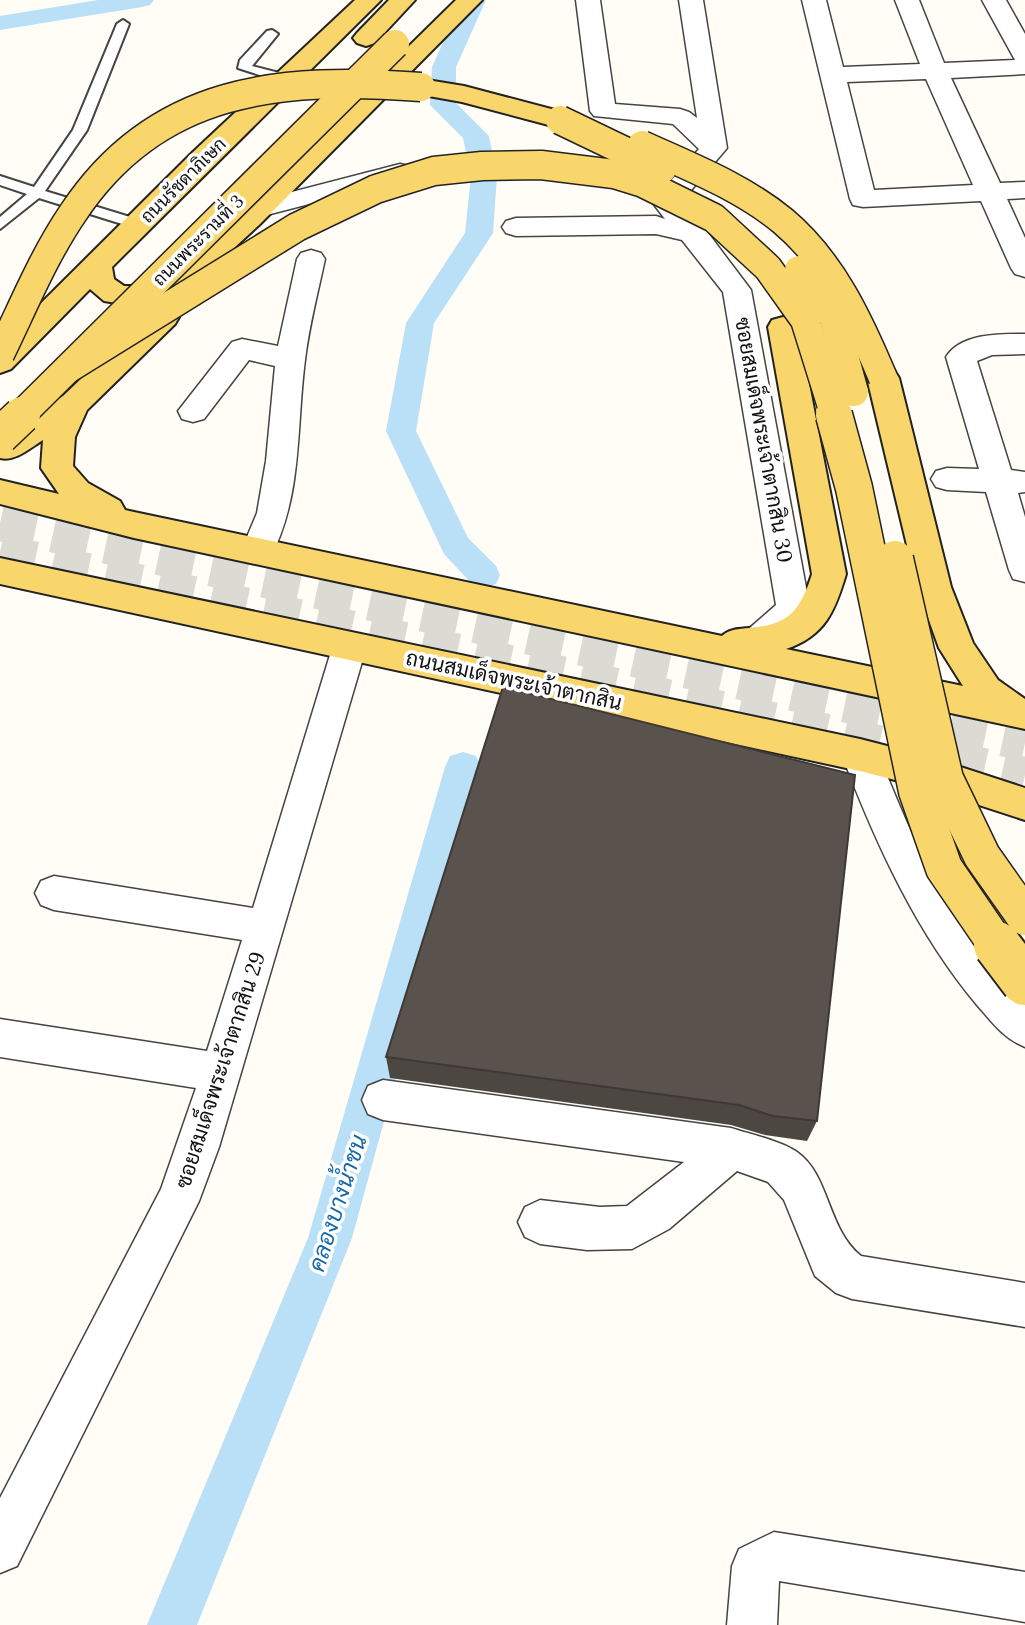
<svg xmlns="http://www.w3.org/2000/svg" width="1025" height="1625" font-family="Lora,Sarabun,serif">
  <rect width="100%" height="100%" fill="#fffdf5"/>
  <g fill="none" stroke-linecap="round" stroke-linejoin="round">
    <!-- canal -->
    <g fill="#b9e0f7" fill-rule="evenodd">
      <path d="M98 0H154L150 5 142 7 0 30V16Z"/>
      <path d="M462 0H486L456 67V103L489 136 497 176 493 233 434 323 416 431 468 538 496 566 500 575 496 584 484 588 472 584 444 554 386 431 406 323 465 233 471 176 463 138 430 105 432 67Z"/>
      <path d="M463 752 476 756 481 767 352 1238 197 1625H147L308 1238 445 767 450 756Z"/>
    </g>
    <!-- primary-tunnel -->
    <g stroke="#dbdad3" stroke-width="36" stroke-dasharray="36 18" stroke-linecap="butt">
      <path d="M0 523 1025 743"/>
      <path d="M0 552 1025 775"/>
    </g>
    <defs>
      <g id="lane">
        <path d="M123 20 129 24 87 130 45 191 143 221 145 224 138 229 39 198 0 229V217L27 194 0 185V176L34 187 73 130 117 24Z"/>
        <path d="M272 30 278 34 252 66 291 76V82H281L238 68 240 60 267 31Z"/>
      </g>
      <g id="street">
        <path d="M576 0H600L615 104 680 109 689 112 697 118 679 0H703L727 148 681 202 705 229 751 290 810 609C803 622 770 656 755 655 751 655 748 653 744 651L739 642 744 633 776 605 723 292 682 240 656 234 516 236 506 233 502 227 506 221 516 218 656 216 665 219 652 202 699 149 673 124 594 116 590 111Z"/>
        <path d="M802 0H826L843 67 920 64 895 0H919L944 63 1015 60 982 0H1006L1025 34V74L951 78 1000 183 1025 182V198L1007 199 1025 238V277L1015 274 1011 268 981 201 863 207 853 205 850 199ZM926 79 973 185 874 190 847 82Z"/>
        <path d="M400 164 409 166 413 172 409 178 259 217 249 215 245 209 249 203Z"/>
        <path d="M311 250 321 253 325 259C318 292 309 326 305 360 296 428 303 497 269 560L257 563 245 560 241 551 257 513 266 461 275 366 249 360 204 419 193 422 182 419 178 411 232 342 242 339 278 346 297 259 301 253Z"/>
        <path d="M1025 334V354L992 355 977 361 1011 470 1025 472V492L1018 493 1025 517V582L1013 579 1009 570 986 492 947 490 936 487 931 479 936 471 947 468 979 469 946 357C961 333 1000 334 1025 334Z"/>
        <path d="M350 632 362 636 367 645 219 1147 199 1201 17 1566 0 1573V1498L161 1189 196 1088 0 1057V1019L207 1051 242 940 54 910 41 905 35 893 41 881 54 876 253 908 333 645 338 636Z"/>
        <path d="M860 740 873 745C888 775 899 807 914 838 943 898 981 952 1025 1002V1047C1003 1038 992 1022 977 1005 916 932 876 844 842 755L847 745Z"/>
        <path d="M383 1080 731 1128C749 1134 782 1141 797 1152 830 1175 827 1229 861 1256L1025 1283V1327L852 1299 836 1293 815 1276 784 1200 768 1182 737 1171 669 1229 632 1249 587 1250 540 1244 525 1237 518 1222 525 1207 540 1200 600 1207 627 1206 684 1162 383 1120 368 1114 362 1100 368 1086Z"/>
        <path d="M774 1532 1025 1572V1622L779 1581 777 1625H727L732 1566 739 1549Z"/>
      </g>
      <g id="primary">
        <path d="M355 0H381L112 267 114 279 124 286H143L162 281 240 212 456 0H482L260 224 169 308 175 310 179 317 175 324 87 410 75 437 73 466 88 483 120 501 125 510 134 512 722 636C729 629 739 629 749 628 789 625 800 611 812 574L768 327 772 320 783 317 794 320 798 327 846 574C835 611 825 636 786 649L963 686 939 648 917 587 867 378 872 370 883 367 894 370 899 378 951 587 973 643 998 680 1025 699V729L134 538 0 504V480L59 494 41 468 43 440C30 448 15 462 0 458V436L63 396 127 335 120 333 116 326 134 306 104 301 90 289 11 369 0 373V344L192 153Z"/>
        <path d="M389 0H415L375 43 366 46 357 43 353 38 357 33Z"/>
        <path d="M421 79 464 86 570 114 573 120 570 126 560 128 462 102 412 93 408 87 412 81Z"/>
        <path d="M0 558 860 739 930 757 1025 788V820L930 789 860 771 0 584Z"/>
      </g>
    </defs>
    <!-- lane casing -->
    <use href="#lane" stroke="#444" stroke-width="4"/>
    <!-- street casing -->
    <use href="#street" stroke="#444" stroke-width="3"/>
    <!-- primary casing -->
    <use href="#primary" stroke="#222" stroke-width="4"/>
    <!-- lane -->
    <use href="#lane" fill="#fff" fill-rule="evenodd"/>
    <!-- street -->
    <use href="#street" fill="#fff" fill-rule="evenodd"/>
    <!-- primary -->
    <use href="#primary" fill="#f9d66b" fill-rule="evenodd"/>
    <defs>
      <g id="primary-bridge-far2">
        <path d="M560 120 662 169"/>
        <path d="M642 145C690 167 742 187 783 221 832 262 859 321 883 378"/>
        <path d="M799 270 833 316 854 392"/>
        <path d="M0 354C23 307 43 257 73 213 157 86 282 77 421 87"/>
        <path d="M69 368 297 227 376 189 434 171 482 166 541 165 614 174 643 183 714 218 768 268 805 320 835 416"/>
        <path d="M20 416 395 44"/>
      </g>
      <g id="primary-bridge-far1">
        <path d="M834 415 854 488 917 791 944 868 998 947"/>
        <path d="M0 436 22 415"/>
        <path d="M895 559 945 779 982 856 1025 917"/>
      </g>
      <path id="primary-bridge" d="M997 945 1025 982"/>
    </defs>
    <!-- primary-bridge-far2 casing -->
    <use href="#primary-bridge-far2" stroke="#222" stroke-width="31" stroke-linecap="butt"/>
    <!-- primary-bridge-far1 casing -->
    <use href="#primary-bridge-far1" stroke="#222" stroke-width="39" stroke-linecap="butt"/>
    <!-- primary-bridge casing -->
    <use href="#primary-bridge" stroke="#222" stroke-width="50" stroke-linecap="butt"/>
    <!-- primary-bridge-far2 -->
    <use href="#primary-bridge-far2" stroke="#f9d66b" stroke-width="28"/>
    <!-- primary-bridge-far1 -->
    <use href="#primary-bridge-far1" stroke="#f9d66b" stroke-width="36"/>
    <!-- primary-bridge -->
    <use href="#primary-bridge" stroke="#f9d66b" stroke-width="46"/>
  </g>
  <!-- wall -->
  <path fill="#4d4742" d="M503 687 817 1121 807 1141 765 1135 731 1125 390 1078 386 1057Z"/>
  <!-- building -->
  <path fill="#5a524d" stroke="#3f3936" stroke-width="2" d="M503 687 855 775 817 1121 773 1116 739 1105 386 1057Z"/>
  <g text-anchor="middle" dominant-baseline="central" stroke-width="7" stroke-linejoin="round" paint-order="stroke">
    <!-- far-street labels -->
    <g font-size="18" fill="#111" stroke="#fff">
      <text transform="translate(183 180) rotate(-45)">ถนนรัชดาภิเษก</text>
      <text transform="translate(198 240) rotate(-45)">ถนนพระรามที่ 3</text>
    </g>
    <!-- street labels -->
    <g font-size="21" fill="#111" stroke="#fff">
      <text transform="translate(764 440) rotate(80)">ซอยสมเด็จพระเจ้าตากสิน 30</text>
      <text transform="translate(514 680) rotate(12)">ถนนสมเด็จพระเจ้าตากสิน</text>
      <text transform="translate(220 1070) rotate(-72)">ซอยสมเด็จพระเจ้าตากสิน 29</text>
    </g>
    <!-- water labels -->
    <g font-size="23" font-style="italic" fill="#1768a6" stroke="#fff">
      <text transform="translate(337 1203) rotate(-72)">คลองบางน้ำชน</text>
    </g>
  </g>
</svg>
